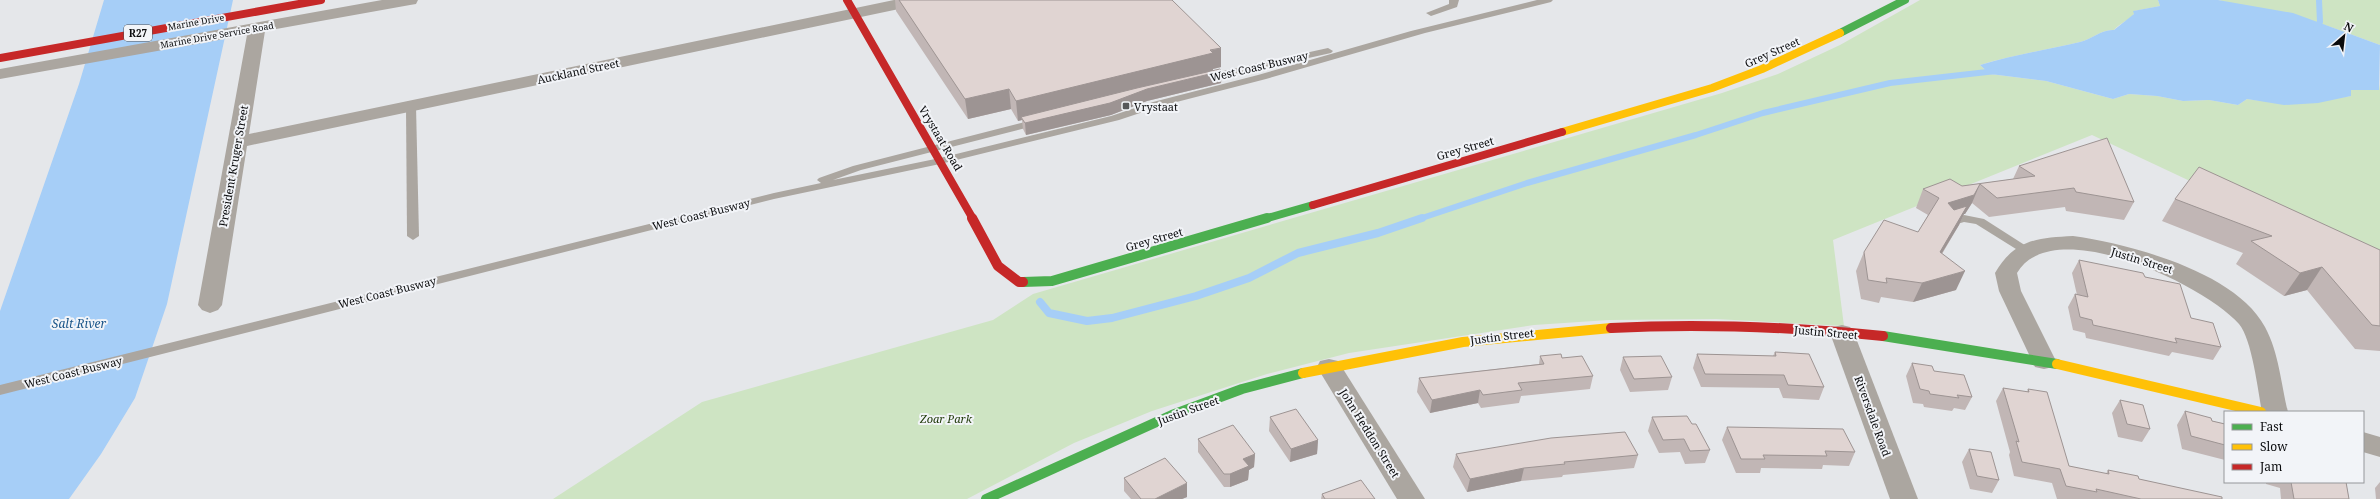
<svg xmlns="http://www.w3.org/2000/svg" width="2380" height="499" font-family="'Noto Serif',serif">
  <rect width="100%" height="100%" fill="#e5e7ea"/>
  <!-- green -->
  <g fill="#cee4c3">
    <path d="M1920 0H2158L2160 6 2134 11V14C2128 21 2120 23 2114 30 2102 29 2092 39 2080 42 2046 50 2013 55 1980 65L1990 74 2046 81 2113 99 2129 94 2157 96 2183 101 2209 100 2238 105 2247 99C2280 104 2318 101 2351 96V90H2379L2380 84V270L2092 135 1833 240 1844 326 1716 319 1609 320 1534 325 1349 353 1267 374 1152 411 1074 443 967 499H553L702 402 993 320 1033 294 1722 93 1778 74 1840 45Z"/>
    <path d="M2218 0H2380V45L2328 26Z"/>
  </g>
  <!-- water -->
  <g fill="#a6cef7">
    <path d="M104 0H233L167 304 135 398 101 454 69 499H0V311L79 84Z"/>
    <path d="M2158 0H2218L2293 13 2380 45 2379 90H2351V96L2318 103 2284 105 2247 99 2238 105 2209 100 2183 101 2157 96 2129 94 2113 99 2046 81 1990 74 1980 65C2012 55 2046 50 2080 42 2092 39 2102 29 2114 30L2134 14 2133 11 2160 6Z"/>
  </g>
  <g fill="none" stroke-linecap="round" stroke-linejoin="round">
    <!-- stream-far1 -->
    <g stroke="#a6cef7" stroke-width="6">
      <path d="M2315 30 2320 22 2319 0"/>
      <path d="M1419 219 1527 183 1696 135 1763 113 1890 83 1996 71"/>
    </g>
    <!-- stream -->
    <path stroke="#a6cef7" stroke-width="8" d="M1040 302 1049 313 1087 321 1112 318 1196 296 1249 278 1298 253 1378 233 1422 218"/>
    <!-- lane -->
    <g fill="#aba6a0" fill-rule="evenodd">
      <path d="M1449 0H1459L1457 7 1431 16 1426 13 1449 4Z"/>
      <path d="M1537 0H1553L1551 2 1425 33 1266 79 1161 106 1119 120 940 164 774 199 0 395V385L774 193 821 183 817 180 819 178 853 166 1037 119 1042 122 1041 124 861 170 833 180 940 158 1111 116 1153 102 1258 75 1411 31Z"/>
      <path d="M1328 48 1333 51 1331 53 1205 81 1200 78 1205 75Z"/>
      <path d="M411 103 416 106 419 236 413 240 407 236 406 106Z"/>
      <path d="M1964 215 1984 219 2034 251 2028 255 2024 254 1976 224 1964 222 1947 227 1941 223 1943 221Z"/>
    </g>
    <!-- street -->
    <g fill="#aba6a0" fill-rule="evenodd">
      <path d="M382 0H418L416 4 410 5 265 31 249 134 894 0H926L924 4 918 5 247 146 222 305 218 310 210 313 202 310 198 305 247 35 0 79V69Z"/>
      <path d="M2073 236C2130 244 2236 272 2265 327 2279 353 2281 384 2288 412H2262C2258 391 2252 339 2239 324 2205 285 2053 212 2017 273L2021 291 2056 361 2053 367 2044 369 2035 367 1999 291 1995 273C2015 239 2037 238 2073 236Z"/>
      <path d="M1842 325 1850 327 1854 333 1918 499H1890L1830 333 1834 327Z"/>
      <path d="M1329 359 1338 361 1425 499H1397L1317 367 1320 361Z"/>
      <path d="M2363 432 2380 437V457L2363 452Z"/>
    </g>
    <!-- fast-far1 -->
    <g stroke="#4caf50" stroke-width="8">
      <path d="M1840 33 1905 0"/>
      <path d="M1264 219 1313 205"/>
    </g>
    <!-- fast -->
    <g stroke="#4caf50" stroke-width="10">
      <path d="M1023 282 1052 281 1267 218"/>
      <path d="M1883 336 2057 364"/>
      <path d="M986 499 1172 415 1242 389 1303 373"/>
    </g>
    <!-- slow-far1 -->
    <path stroke="#ffc107" stroke-width="8" d="M1562 132 1712 88 1762 69 1840 33"/>
    <!-- slow -->
    <g stroke="#ffc107" stroke-width="10">
      <path d="M2057 364 2261 412"/>
      <path d="M1303 373 1463 342 1611 328"/>
    </g>
    <!-- jam-far1 -->
    <g stroke="#c62828" stroke-width="8">
      <path d="M847 0 973 219"/>
      <path d="M0 58 321 0"/>
      <path d="M1313 205 1562 132"/>
    </g>
    <!-- jam -->
    <g stroke="#c62828" stroke-width="10">
      <path d="M972 218 998 266 1019 282H1023"/>
      <path d="M1611 328C1702 323 1792 327 1883 336"/>
    </g>
  </g>
  <!-- wall -->
  <g fill="#c1b6b5">
    <path d="M895 0H899L1221 48V67L1213 69V71H1222L1221 83 1147 101 1111 115 1026 135 1023 129 1022 120 1018 121 1011 109 968 119 896 11Z"/>
    <path d="M2019 166 2134 202 2124 220 2066 211 2065 207 1989 217 1972 203 1965 214H1964L1959 225 1942 254 1956 290 1913 302 1881 297 1879 303 1861 299 1856 271 1864 252 1918 232 1928 215 1916 208 1923 189 1962 186 2013 179Z"/>
    <path d="M2175 199 2380 250V351L2355 349 2307 290 2284 296 2236 264 2243 253 2162 221Z"/>
    <path d="M2079 260 2145 277 2191 318 2221 347 2213 360 2172 352 2169 356 2086 338 2085 333 2073 330 2068 307 2075 294 2077 295 2072 273Z"/>
    <path d="M1775 352 1824 387 1819 400 1783 398 1779 388 1701 387 1693 368 1697 354 1773 356Z"/>
    <path d="M1540 356 1562 358 1593 376 1590 389 1521 396 1519 403 1481 408 1478 403 1430 413 1417 392 1419 378 1539 364Z"/>
    <path d="M1623 357 1672 377 1668 390 1630 392 1620 370Z"/>
    <path d="M1912 363 1934 371 1972 397 1965 410 1954 408 1952 411 1924 407 1923 404 1913 403 1906 376Z"/>
    <path d="M2003 388 2027 392 2028 389 2069 466 2106 474 2108 470 2139 479 2222 499H2057L2052 483 2014 476 2009 455 2010 452 1996 401Z"/>
    <path d="M2120 400 2150 429 2142 442 2118 437 2112 413Z"/>
    <path d="M2185 411 2212 421 2225 424V460L2182 449 2177 425Z"/>
    <path d="M1270 417 1318 440 1317 454 1290 462 1269 431Z"/>
    <path d="M1652 417 1692 424 1710 450 1705 463 1685 464 1680 452 1659 453 1648 431Z"/>
    <path d="M1727 427 1855 452 1849 466 1823 465 1822 469 1761 468 1760 473H1736L1722 440Z"/>
    <path d="M1198 439 1255 454 1254 467 1249 470 1248 480 1230 487H1224L1198 452Z"/>
    <path d="M1969 449 1999 480 1992 493 1970 489 1962 462Z"/>
    <path d="M1456 454 1638 455 1634 468 1563 475 1562 477 1521 481 1467 492 1453 467Z"/>
    <path d="M1124 478 1187 497 1182 499H1131L1124 491Z"/>
    <path d="M2266 482H2346L2349 499H2281L2280 488 2266 484Z"/>
    <path d="M2380 482V499H2376L2375 488Z"/>
    <path d="M1322 494 1375 499H1321Z"/>
  </g>
  <!-- shaded-wall -->
  <g fill="#9d9493">
    <path d="M1221 48V67L1213 69V73L1021 117 1022 120 1018 121 1016 101Z"/>
    <path d="M1222 71 1221 83 1147 101 1111 115 1026 135 1025 123 1147 89Z"/>
    <path d="M1009 89 1011 109 968 119 965 99Z"/>
    <path d="M1980 184 1972 203 1965 214H1964L1959 225 1931 271 1940 222 1948 203Z"/>
    <path d="M2322 267 2307 290 2284 296 2300 273Z"/>
    <path d="M1965 271 1956 290 1913 302 1922 283Z"/>
    <path d="M1480 390 1478 403 1430 413 1432 400Z"/>
    <path d="M1318 440 1317 454 1290 462 1291 449Z"/>
    <path d="M1255 454 1254 467 1249 470 1248 480 1230 487V474L1243 459Z"/>
    <path d="M1524 468 1521 481 1467 492 1470 479Z"/>
    <path d="M1187 483V497L1182 499H1155Z"/>
  </g>
  <!-- building -->
  <g fill="#e0d4d2" stroke="#9d9493">
    <path d="M899 0H1172L1221 48 1210 50 1213 53 1016 101 1009 89 965 99Z"/>
    <path d="M1220 69 1222 71 1147 89 1110 103 1025 123 1021 117 1137 88Z"/>
    <path d="M2107 138 2134 202 2076 192 2074 188 1997 198 1980 184 1974 195 1948 203 1954 210 1967 206 1940 252 1965 271 1922 283 1886 278 1887 283 1868 280 1864 252 1884 220 1918 232 1939 198 1923 189 1950 179 1962 186 2035 176 2019 166Z"/>
    <path d="M2199 167 2380 250V326L2372 325 2322 267 2300 273 2251 241 2272 236 2175 199Z"/>
    <path d="M2079 260 2143 273 2145 277 2180 284 2191 318 2213 323 2221 347 2175 338 2177 343 2093 325 2092 320 2080 317 2075 294 2088 297Z"/>
    <path d="M1775 352 1809 354 1824 387 1788 385 1784 375 1705 374 1697 354 1776 356Z"/>
    <path d="M1561 354 1562 358 1582 356 1593 376 1518 383 1522 390 1483 395 1480 390 1432 400 1419 378 1544 364 1540 356Z"/>
    <path d="M1661 356 1672 377 1634 379 1623 357Z"/>
    <path d="M1912 363 1932 366 1934 371 1964 375 1972 397 1957 395 1959 398 1930 394 1929 391 1920 389Z"/>
    <path d="M2003 388 2029 392 2028 389 2047 392 2069 466 2109 474 2108 470 2138 476 2139 479 2222 497V499H2141L2096 489 2097 492 2066 486 2060 469 2022 462 2016 441 2019 442Z"/>
    <path d="M2120 400 2143 405 2150 429 2127 424Z"/>
    <path d="M1296 409 1318 440 1291 449 1270 417Z"/>
    <path d="M2185 411 2211 418 2212 421 2225 424V445L2191 436Z"/>
    <path d="M1687 416 1692 424H1696L1710 450 1690 451 1684 439 1663 440 1652 417Z"/>
    <path d="M1233 425 1255 454 1243 459 1249 466 1230 474H1224L1198 439Z"/>
    <path d="M1727 427 1843 429 1855 452 1825 451 1827 456 1763 455 1765 459H1741Z"/>
    <path d="M1625 432 1638 455 1564 462 1565 464 1524 468 1470 479 1456 454 1551 438Z"/>
    <path d="M1969 449 1991 452 1999 480 1977 476Z"/>
    <path d="M1165 458 1187 483 1155 499H1141L1124 478Z"/>
    <path d="M1361 480 1375 499H1325L1322 494Z"/>
    <path d="M2291 482H2346L2349 499H2294Z"/>
  </g>
  <!-- markers -->
  <rect fill="#57585a" stroke="#f2f4f8" stroke-width="1.5" x="1122" y="102" width="8" height="8" rx="2"/>
  <g text-anchor="middle" dominant-baseline="central" stroke-width="4" stroke-linejoin="round" paint-order="stroke">
    <!-- far-street labels -->
    <g font-size="9" fill="#0a0b0d" stroke="#f2f4f8">
      <text transform="translate(196 22) rotate(-10)">Marine Drive</text>
      <text transform="translate(217 35) rotate(-10)">Marine Drive Service Road</text>
    </g>
    <!-- shield labels -->
    <rect fill="#f2f4f8" stroke="#505154" stroke-width="1" x="124" y="25" width="28" height="16" rx="3"/>
    <g font-size="10" font-weight="bold" fill="#0a0b0d">
      <text x="138" y="33">R27</text>
    </g>
    <!-- street labels -->
    <g font-size="11" fill="#0a0b0d" stroke="#f2f4f8">
      <text transform="translate(1772 52) rotate(-24)">Grey Street</text>
      <text transform="translate(1259 66) rotate(-13)">West Coast Busway</text>
      <text transform="translate(578 71) rotate(-12)">Auckland Street</text>
      <text transform="translate(941 138) rotate(59)">Vrystaat Road</text>
      <text transform="translate(1465 148) rotate(-16)">Grey Street</text>
      <text transform="translate(233 166) rotate(-80)">President Kruger Street</text>
      <text transform="translate(701 214) rotate(-14)">West Coast Busway</text>
      <text transform="translate(1154 239) rotate(-16)">Grey Street</text>
      <text transform="translate(2142 260) rotate(17)">Justin Street</text>
      <text transform="translate(387 292) rotate(-14)">West Coast Busway</text>
      <text transform="translate(1826 332) rotate(5)">Justin Street</text>
      <text transform="translate(1502 336) rotate(-7)">Justin Street</text>
      <text transform="translate(73 372) rotate(-14)">West Coast Busway</text>
      <text transform="translate(1188 410) rotate(-20)">Justin Street</text>
      <text transform="translate(1873 416) rotate(70)">Riversdale Road</text>
      <text transform="translate(1370 433) rotate(58)">John Heddon Street</text>
    </g>
    <!-- poi labels -->
    <g font-size="11" fill="#0a0b0d" stroke="#f2f4f8" text-anchor="start">
      <text x="1134" y="106">Vrystaat</text>
    </g>
    <!-- park labels -->
    <g font-size="11" font-style="italic" fill="#213b0a" stroke="#f2f4f8">
      <text x="946" y="418">Zoar Park</text>
    </g>
    <!-- water labels -->
    <g font-size="12" font-style="italic" fill="#1a5589" stroke="#f2f4f8">
      <text x="79" y="323">Salt River</text>
    </g>
  </g>
  <!-- legend -->
  <rect x="2224" y="411" width="140" height="72" fill="#f2f4f8" stroke="#95979a"/>
  <rect x="2232" y="424" width="20" height="6" fill="#4caf50" stroke="#95979a"/>
  <text x="2260" y="431" font-size="12" fill="#0a0b0d">Fast</text>
  <rect x="2232" y="444" width="20" height="6" fill="#ffc107" stroke="#95979a"/>
  <text x="2260" y="451" font-size="12" fill="#0a0b0d">Slow</text>
  <rect x="2232" y="464" width="20" height="6" fill="#c62828" stroke="#95979a"/>
  <text x="2260" y="471" font-size="12" fill="#0a0b0d">Jam</text>
  <!-- north arrow -->
  <g transform="translate(2344 36) rotate(28)" stroke="#f2f4f8" stroke-width="3" paint-order="stroke">
  <path d="M0-3L7 15L0 10L-7 15Z" fill="#0a0b0d"/>
  <text y="-6" font-size="11" font-weight="bold" text-anchor="middle" fill="#0a0b0d">N</text>
  </g>
</svg>
